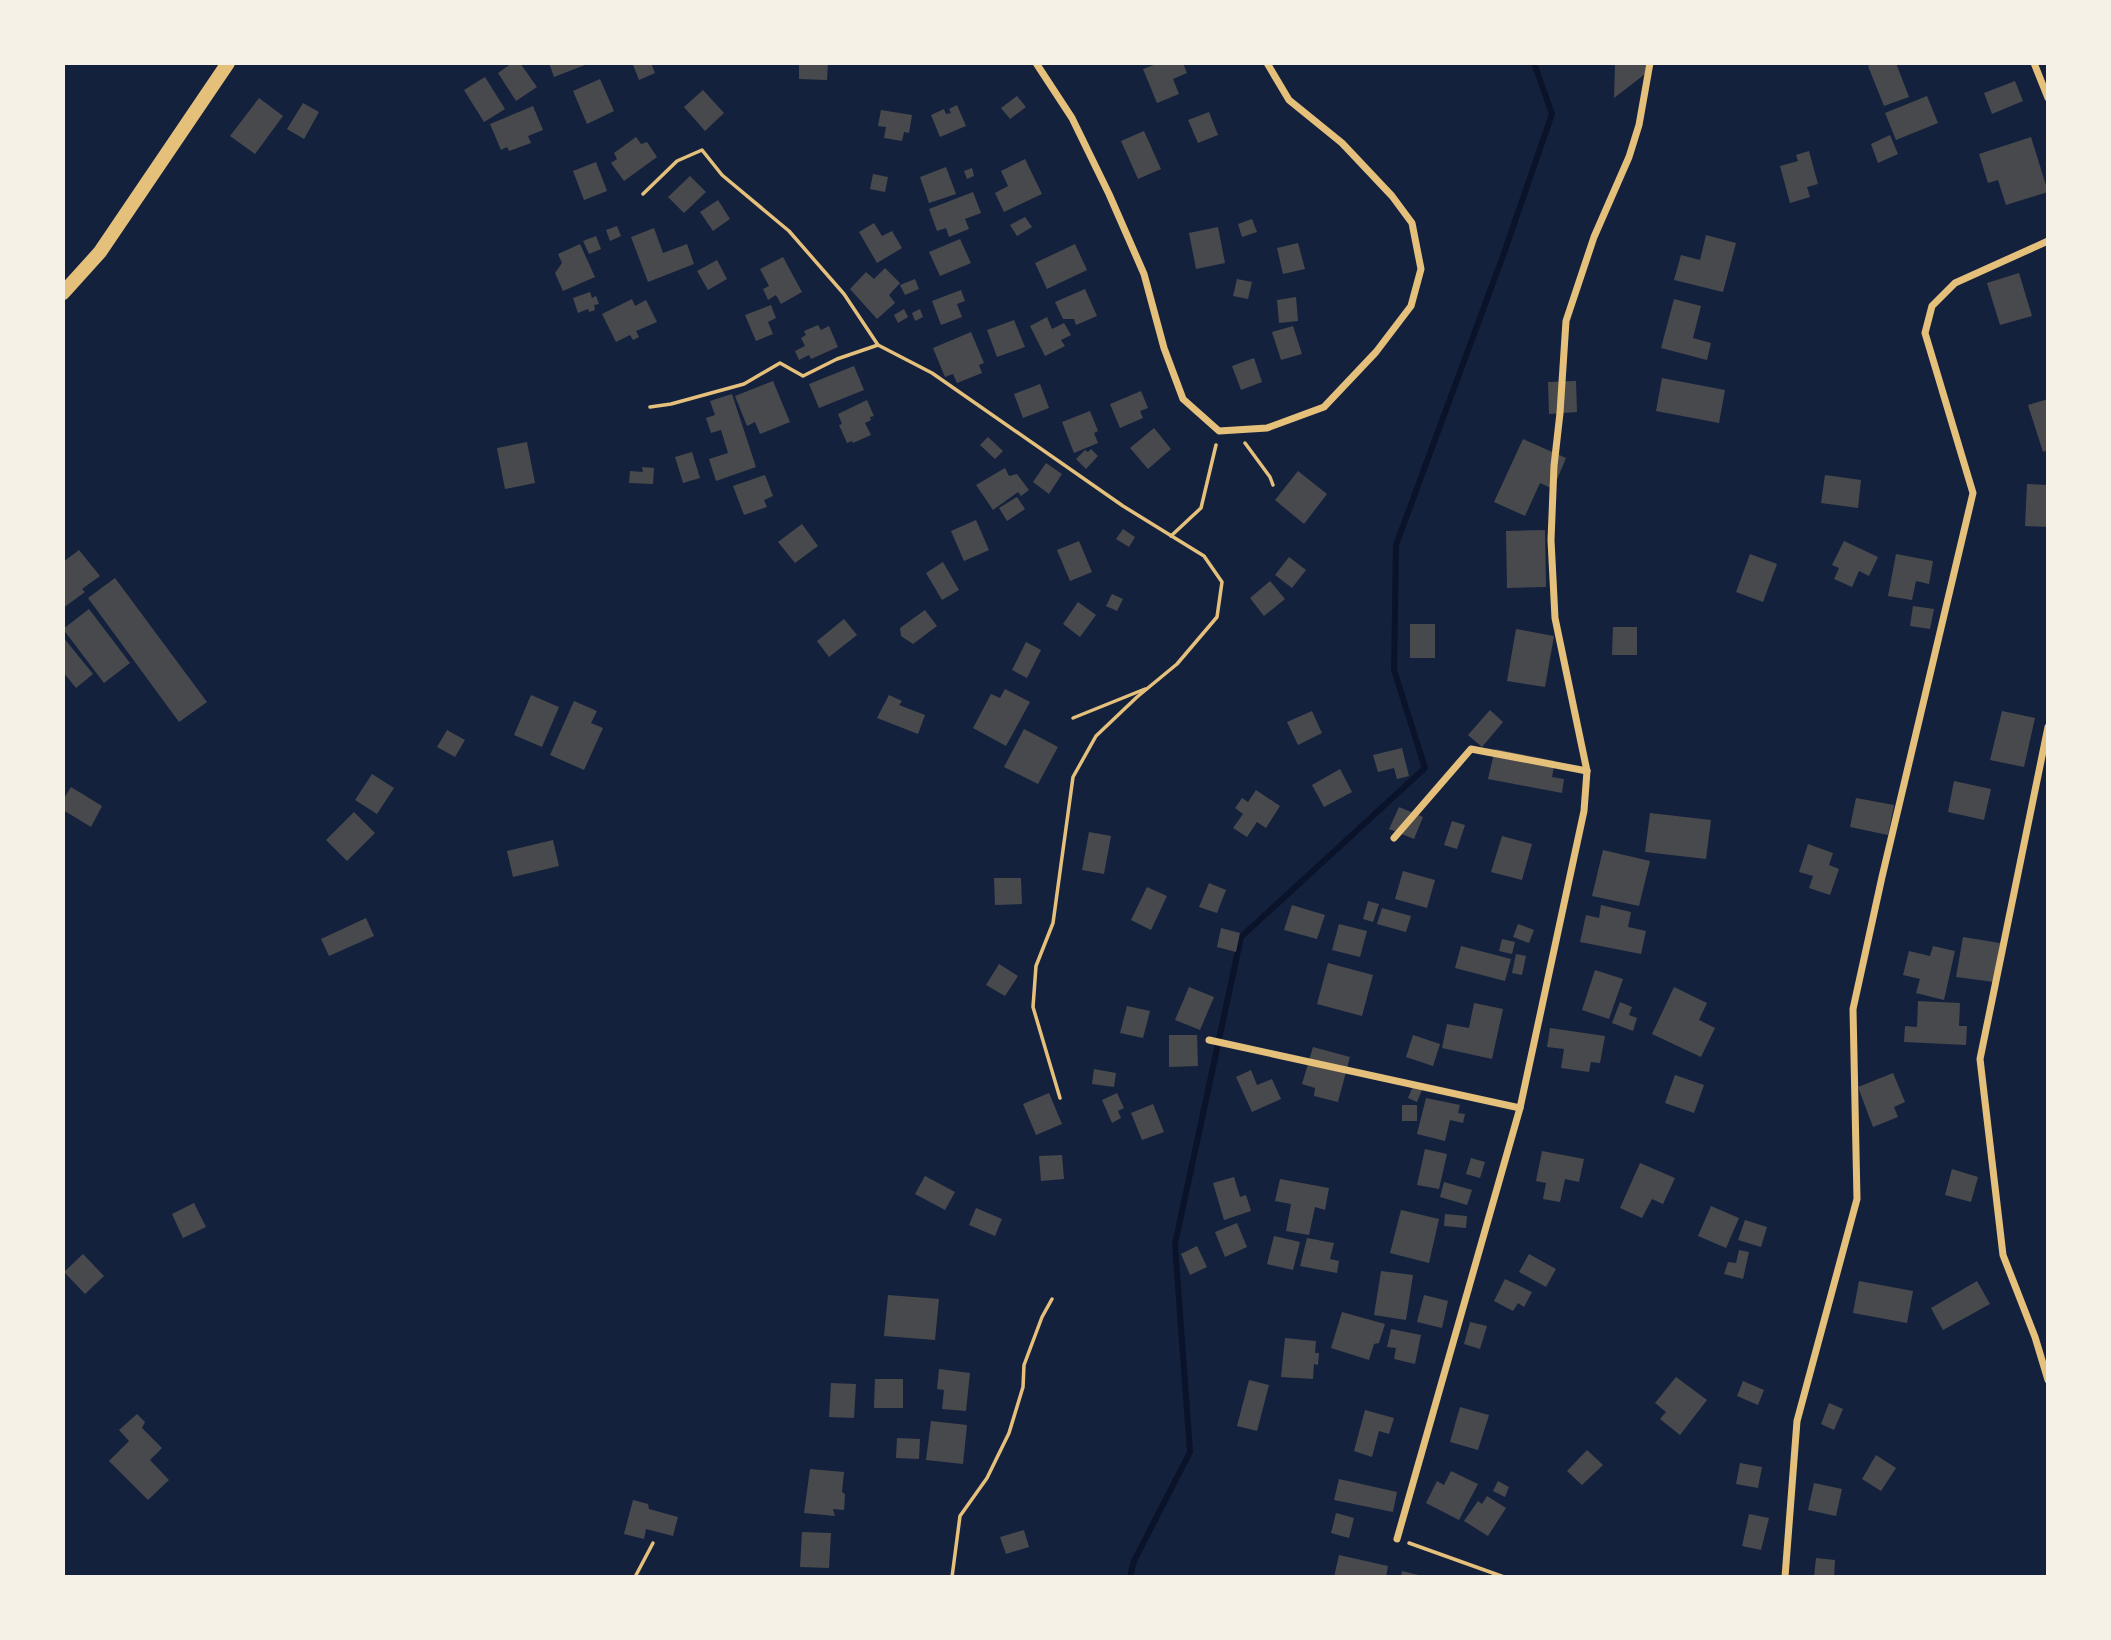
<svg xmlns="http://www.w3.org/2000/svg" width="2111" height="1640" font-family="'Source Sans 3',sans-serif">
  <rect width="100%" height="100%" fill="#14213d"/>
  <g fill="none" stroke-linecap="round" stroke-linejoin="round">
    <!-- stream -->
    <path stroke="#0b132b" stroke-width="6" d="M1130 1577 1134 1561 1190 1452 1175 1244 1241 937 1425 768 1394 670 1396 545 1504 253 1552 114 1534 63"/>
  </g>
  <!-- building -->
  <g fill="#48494c">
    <path d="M512 63H520L537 87 516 101 498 73Z"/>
    <path d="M549 63H590L554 77Z"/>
    <path d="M638 63H651L655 73 639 80 633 65Z"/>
    <path d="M799 63H828L827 80 799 79Z"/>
    <path d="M1159 63H1183L1187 73 1173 79 1179 94 1157 103 1143 69Z"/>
    <path d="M1615 63H1650L1649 71 1614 98Z"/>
    <path d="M1875 63H1896L1909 97 1884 106 1868 66Z"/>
    <path d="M485 77 505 109 484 122 464 90Z"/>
    <path d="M600 79 614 111 587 124 573 91Z"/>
    <path d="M2015 81 2023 101 1992 114 1984 93Z"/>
    <path d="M703 90 724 113 705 131 684 107Z"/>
    <path d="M1017 96 1026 107 1010 119 1001 108Z"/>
    <path d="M1927 96 1938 123 1896 140 1885 113Z"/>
    <path d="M259 98 283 116 255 154 230 136Z"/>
    <path d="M303 103 319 112 304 139 287 129Z"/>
    <path d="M957 105 966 126 940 137 931 115 944 109 946 114 951 113 949 109Z"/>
    <path d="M533 106 543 130 528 136 531 143 509 151 507 147 501 150 490 124Z"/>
    <path d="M881 110 912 115 909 133 904 132 902 141 884 138 886 127 878 126Z"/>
    <path d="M1209 112 1218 135 1198 143 1188 120Z"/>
    <path d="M1144 131 1161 169 1138 179 1121 141Z"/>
    <path d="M1890 135 1898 154 1878 163 1871 144Z"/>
    <path d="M636 137 641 144 647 142 657 157 624 181 611 163 617 159 614 153Z"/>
    <path d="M2031 137 2048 192 2006 205 1998 180 1988 183 1979 154Z"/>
    <path d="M1809 151 1818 184 1807 187 1810 197 1790 203 1780 166 1798 161 1796 155Z"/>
    <path d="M1025 159 1042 194 1004 212 995 193 1008 186 1001 171Z"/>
    <path d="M596 162 607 191 584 200 573 171Z"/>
    <path d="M946 167 956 194 929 203 920 177Z"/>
    <path d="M972 168 974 176 967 179 964 171Z"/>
    <path d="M873 174 888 177 885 192 870 189Z"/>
    <path d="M690 176 706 192 684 213 668 197Z"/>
    <path d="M973 192 981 213 965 219 969 229 949 237 946 228 937 231 929 209Z"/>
    <path d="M718 200 730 219 713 231 700 212Z"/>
    <path d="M1025 217 1032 227 1017 236 1010 225Z"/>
    <path d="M1252 219 1257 232 1242 237 1238 224Z"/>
    <path d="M874 223 882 236 892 231 902 248 877 263 859 232Z"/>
    <path d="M617 226 621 236 610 241 606 230Z"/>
    <path d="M1218 227 1225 263 1196 269 1189 233Z"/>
    <path d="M654 228 663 253 687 244 694 264 648 282 631 237Z"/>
    <path d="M1706 235 1736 243 1723 292 1674 280 1681 255 1700 260Z"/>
    <path d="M596 236 601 249 589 254 583 241Z"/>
    <path d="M960 239 971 263 940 276 929 252Z"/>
    <path d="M1298 243 1305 269 1283 274 1277 248Z"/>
    <path d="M580 244 595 277 563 291 555 273 562 263 558 254Z"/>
    <path d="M1075 244 1087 270 1047 289 1035 263Z"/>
    <path d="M783 257 802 292 781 304 776 295 768 300 763 289 769 286 760 269Z"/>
    <path d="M717 260 727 279 708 290 697 271Z"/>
    <path d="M885 268 900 283 889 295 895 303 877 319 850 289 866 272 874 279Z"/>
    <path d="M2019 273 2032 316 2000 325 1987 283Z"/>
    <path d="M915 279 919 289 905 295 900 285Z"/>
    <path d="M1237 279 1252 282 1248 299 1233 296Z"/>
    <path d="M1085 289 1097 316 1076 325 1074 319H1063L1055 302Z"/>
    <path d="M961 290 965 301 957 304 962 317 941 325 932 301Z"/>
    <path d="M590 292 592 298 596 296 599 304 594 305 595 310 589 312 588 309 578 313 573 298Z"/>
    <path d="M1296 297 1298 321 1279 323 1277 300Z"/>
    <path d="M632 299 635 306 646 300 657 322 636 331 639 337 633 340 630 335 616 342 602 314Z"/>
    <path d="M1674 299 1701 306 1693 338 1711 343 1707 360 1661 348Z"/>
    <path d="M771 305 776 318 768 322 773 334 756 341 745 315Z"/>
    <path d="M904 309 908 317 898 323 894 315Z"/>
    <path d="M920 309 923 317 915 321 912 313Z"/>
    <path d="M1047 317 1052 329 1064 323 1071 335 1061 340 1065 346 1045 356 1030 326Z"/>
    <path d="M1014 320 1025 347 997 357 987 330Z"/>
    <path d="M818 325 821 330 829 326 838 347 811 359 809 355 799 360 795 351 805 346 801 338 806 335 804 331Z"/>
    <path d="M1293 326 1302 354 1281 360 1272 332Z"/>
    <path d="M971 332 984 363 979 365 982 373 957 383 953 374 945 377 933 348Z"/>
    <path d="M1254 358 1262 382 1241 390 1232 366Z"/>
    <path d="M854 366 864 390 819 408 809 384Z"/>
    <path d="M1662 378 1725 390 1719 423 1656 411Z"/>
    <path d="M773 381 790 422 760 434 755 422 747 426 735 396Z"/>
    <path d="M1576 381 1577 412 1549 414 1548 382Z"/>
    <path d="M1040 384 1049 408 1023 418 1014 394Z"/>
    <path d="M1141 391 1148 408 1140 411 1143 418 1120 428 1110 404Z"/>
    <path d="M732 394 756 467 716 481 709 459 728 453 721 430 711 433 706 418 715 415 710 401Z"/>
    <path d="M2048 399V450L2043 452 2028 405Z"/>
    <path d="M867 400 874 416 870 417 871 420 865 423 871 435 853 443 852 441 847 443 839 425 842 424 838 414Z"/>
    <path d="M1090 411 1098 431 1094 433 1098 443 1074 453 1062 422Z"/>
    <path d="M1154 428 1171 449 1148 469 1130 448Z"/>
    <path d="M988 437 1003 451 995 459 980 445Z"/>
    <path d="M1523 439 1566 458 1553 489 1540 483 1525 516 1494 502Z"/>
    <path d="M527 442 535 483 505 489 497 448Z"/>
    <path d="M1091 449 1098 456 1086 469 1076 459 1085 450 1088 452Z"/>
    <path d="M692 452 700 478 683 483 675 457Z"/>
    <path d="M1046 463 1062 474 1049 494 1033 482Z"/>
    <path d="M642 467 654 468 653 484 629 483 630 471 643 472Z"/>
    <path d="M1005 468 1009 476 1017 474 1029 490 1021 496 1018 492 993 510 976 485Z"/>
    <path d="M1298 471 1327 494 1304 524 1275 500Z"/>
    <path d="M765 475 773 496 764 500 767 507 744 515 733 486Z"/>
    <path d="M1825 475 1861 480 1858 508 1821 503Z"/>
    <path d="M2027 484 2048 485V527L2025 526Z"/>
    <path d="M1017 497 1025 509 1007 521 999 508Z"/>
    <path d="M976 520 989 550 964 561 951 531Z"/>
    <path d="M802 524 818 546 795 563 778 542Z"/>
    <path d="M1123 529 1135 537 1129 547 1116 539Z"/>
    <path d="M1545 530 1546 587 1507 588 1506 531Z"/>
    <path d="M1079 541 1092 572 1070 581 1057 550Z"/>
    <path d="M1844 541 1878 557 1869 576 1859 571 1852 587 1834 579 1839 568 1832 565Z"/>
    <path d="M79 550 100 576 82 589 85 592 63 608V562Z"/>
    <path d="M1750 554 1777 564 1763 602 1736 592Z"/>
    <path d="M1896 554 1933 561 1929 584 1916 581 1912 600 1888 596Z"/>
    <path d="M1289 557 1306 570 1292 588 1275 575Z"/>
    <path d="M943 562 959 590 942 600 926 573Z"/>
    <path d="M115 578 207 702 179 722 88 598Z"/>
    <path d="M1270 581 1285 599 1264 616 1250 598Z"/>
    <path d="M1112 594 1123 599 1117 611 1106 606Z"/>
    <path d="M1078 602 1096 615 1080 637 1063 624Z"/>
    <path d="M1913 606 1934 609 1930 629 1910 626Z"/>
    <path d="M89 609 130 663 104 683 63 629Z"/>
    <path d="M925 610 937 626 913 644 901 636 900 628Z"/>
    <path d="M844 619 857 635 829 657 817 641Z"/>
    <rect x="1410" y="624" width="25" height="34"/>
    <path d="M1613 627H1637V655H1612Z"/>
    <path d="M1516 629 1554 636 1545 687 1507 681Z"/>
    <path d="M63 637 93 674 76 688 63 672Z"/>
    <path d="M1026 642 1041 650 1027 678 1012 670Z"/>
    <path d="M1005 689 1030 702 1006 746 973 728 991 694 1000 698Z"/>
    <path d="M531 695 559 707 542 747 514 735Z"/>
    <path d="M889 695 902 701 899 705 925 715 918 734 877 718Z"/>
    <path d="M574 701 597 711 591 723 603 728 584 770 550 755Z"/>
    <path d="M1490 710 1503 722 1482 747 1468 735Z"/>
    <path d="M1312 711 1322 733 1298 745 1287 722Z"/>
    <path d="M2002 711 2035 718 2024 767 1990 760Z"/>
    <path d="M1024 729 1058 747 1038 784 1004 767Z"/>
    <path d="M447 730 465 740 455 757 437 747Z"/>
    <path d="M1402 748 1409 776 1397 779 1394 768 1378 772 1373 755Z"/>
    <path d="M1495 749 1555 761 1552 777 1564 779 1562 793 1488 779Z"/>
    <path d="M1340 769 1352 792 1324 807 1312 785Z"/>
    <path d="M372 774 394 788 377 814 355 800Z"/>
    <path d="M1954 781 1991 789 1984 820 1948 812Z"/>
    <path d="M71 787 102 806 91 827 63 810V800Z"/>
    <path d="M1256 790 1280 806 1266 828 1257 822 1247 837 1233 828 1243 814 1235 808 1242 798 1248 802Z"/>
    <path d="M1856 798 1894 805 1888 835 1850 827Z"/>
    <path d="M1399 807 1423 817 1414 839 1389 829Z"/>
    <path d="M354 812 375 833 347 861 326 840Z"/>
    <path d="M1650 813 1711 820 1706 859 1645 852Z"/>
    <path d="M1452 821 1465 825 1457 849 1444 845Z"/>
    <path d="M1089 832 1111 836 1104 874 1082 870Z"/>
    <path d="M1502 836 1532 844 1522 880 1491 872Z"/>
    <path d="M553 840 559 866 513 877 507 851Z"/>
    <path d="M1808 844 1833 853 1829 865 1839 869 1830 895 1809 888 1813 876 1799 872Z"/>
    <path d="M1603 850 1650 861 1639 906 1592 896Z"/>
    <path d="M1403 871 1435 880 1427 908 1395 899Z"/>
    <path d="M994 878H1021L1022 904 995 905Z"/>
    <path d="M1209 883 1226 890 1217 913 1199 907Z"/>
    <path d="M1147 887 1167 896 1151 930 1131 920Z"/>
    <path d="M1368 901 1379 904 1373 922 1363 919Z"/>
    <path d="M1292 905 1325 915 1317 939 1284 930Z"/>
    <path d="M1601 905 1631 912 1628 927 1646 931 1641 954 1580 942 1586 915 1599 918Z"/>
    <path d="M1382 908 1411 916 1406 932 1377 924Z"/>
    <path d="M366 918 374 936 329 956 321 939Z"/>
    <path d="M1339 924 1367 931 1360 957 1332 950Z"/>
    <path d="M1518 924 1534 930 1529 943 1513 937Z"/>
    <path d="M1221 928 1240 933 1236 952 1217 947Z"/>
    <path d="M1963 937 2000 943 1994 982 1956 977Z"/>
    <path d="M1502 939 1515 942 1512 954 1499 951Z"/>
    <path d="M1461 946 1511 959 1505 981 1455 968Z"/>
    <path d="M1933 946 1955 951 1944 1000 1916 993 1920 979 1903 975 1909 951 1930 956Z"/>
    <path d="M1516 954 1526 956 1522 975 1512 973Z"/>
    <path d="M1328 963 1373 975 1362 1016 1317 1004Z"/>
    <path d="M999 964 1018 976 1005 996 986 985Z"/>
    <path d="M1595 970 1623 979 1609 1019 1582 1010Z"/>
    <path d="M1189 987 1214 997 1200 1030 1175 1020Z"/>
    <path d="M1674 987 1707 1003 1699 1020 1715 1028 1701 1057 1652 1034Z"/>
    <path d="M1918 1001 1960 1003 1959 1026H1967L1966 1045 1904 1042 1905 1026 1917 1027Z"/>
    <path d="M1620 1002 1632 1007 1629 1015 1637 1018 1633 1031 1612 1023Z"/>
    <path d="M1474 1003 1503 1009 1492 1059 1442 1048 1447 1024 1469 1028Z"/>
    <path d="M1127 1006 1150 1011 1143 1038 1120 1033Z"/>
    <path d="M1550 1028 1605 1036 1600 1063 1591 1062 1589 1072 1561 1068 1564 1049 1547 1047Z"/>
    <path d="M1169 1035H1197L1198 1066 1169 1067Z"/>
    <path d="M1413 1035 1440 1044 1433 1066 1406 1057Z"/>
    <path d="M1313 1047 1350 1057 1338 1102 1314 1096 1315 1088 1302 1084Z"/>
    <path d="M1094 1069 1116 1073 1114 1087 1092 1084Z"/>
    <path d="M1251 1070 1257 1085 1272 1079 1281 1099 1252 1112 1236 1077Z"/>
    <path d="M1893 1073 1905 1102 1894 1107 1898 1117 1873 1127 1858 1087Z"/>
    <path d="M1675 1075 1704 1085 1694 1113 1665 1103Z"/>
    <path d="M1413 1086 1422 1090 1417 1102 1408 1098Z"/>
    <path d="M1049 1093 1062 1124 1036 1135 1023 1104Z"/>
    <path d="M1117 1093 1124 1108 1118 1111 1121 1118 1112 1123 1102 1100Z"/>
    <path d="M1426 1098 1460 1105 1458 1113 1465 1114 1463 1123 1450 1120 1445 1141 1417 1134Z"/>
    <path d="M1153 1104 1164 1132 1142 1140 1131 1113Z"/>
    <rect x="1402" y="1105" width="15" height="16"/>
    <path d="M1425 1149 1447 1154 1439 1189 1417 1185Z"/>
    <path d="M1542 1151 1584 1159 1579 1182 1565 1179 1560 1202 1543 1199 1546 1183 1536 1181Z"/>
    <path d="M1062 1155 1064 1179 1041 1181 1039 1156Z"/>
    <path d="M1471 1158 1485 1162 1480 1178 1466 1174Z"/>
    <path d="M1640 1163 1675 1178 1663 1204 1652 1199 1642 1218 1620 1208Z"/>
    <path d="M1952 1169 1978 1177 1971 1202 1945 1195Z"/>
    <path d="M925 1176 955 1192 945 1210 915 1194Z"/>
    <path d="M1234 1177 1240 1197 1246 1195 1251 1211 1224 1220 1213 1183Z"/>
    <path d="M1280 1179 1329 1188 1325 1210 1315 1207 1309 1235 1286 1231 1291 1204 1275 1201Z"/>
    <path d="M1444 1182 1472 1190 1467 1205 1440 1197Z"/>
    <path d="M194 1203 206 1227 183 1238 172 1214Z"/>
    <path d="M1711 1206 1739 1218 1726 1248 1698 1236Z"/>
    <path d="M976 1208 1002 1219 995 1236 969 1225Z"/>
    <path d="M1401 1210 1439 1219 1429 1263 1390 1253Z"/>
    <path d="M1445 1214 1467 1216 1466 1228 1444 1226Z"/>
    <path d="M1745 1220 1767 1227 1761 1247 1738 1240Z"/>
    <path d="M1237 1223 1247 1247 1225 1257 1215 1232Z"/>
    <path d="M1274 1236 1300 1242 1293 1270 1267 1264Z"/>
    <path d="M1307 1238 1334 1243 1330 1259 1339 1261 1337 1273 1300 1266Z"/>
    <path d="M1197 1246 1207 1267 1190 1275 1181 1254Z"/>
    <path d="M1739 1250 1749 1252 1743 1279 1724 1274 1728 1262 1736 1263Z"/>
    <path d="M83 1254 104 1276 85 1294 64 1272Z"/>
    <path d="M1529 1254 1556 1269 1546 1287 1519 1272Z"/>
    <path d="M1381 1271 1413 1275 1406 1320 1374 1315Z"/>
    <path d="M1505 1279 1532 1292 1524 1307 1518 1303 1513 1311 1494 1301Z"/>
    <path d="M1859 1281 1913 1291 1907 1323 1853 1313Z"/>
    <path d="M1977 1281 1990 1304 1943 1330 1931 1308Z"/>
    <path d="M888 1295 939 1299 935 1340 884 1336Z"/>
    <path d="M1424 1295 1448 1301 1442 1328 1417 1322Z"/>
    <path d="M1342 1312 1385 1324 1379 1343 1374 1344 1369 1360 1331 1348Z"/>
    <path d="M1470 1322 1487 1326 1480 1349 1464 1344Z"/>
    <path d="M1391 1329 1421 1335 1415 1364 1394 1359 1396 1348 1387 1347Z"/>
    <path d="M1285 1338 1316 1341 1315 1353H1319L1318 1365 1314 1364 1313 1379 1281 1377Z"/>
    <path d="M939 1369 970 1373 966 1411 942 1409 944 1390 937 1389Z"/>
    <path d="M1676 1377 1707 1400 1680 1435 1660 1419 1666 1412 1655 1403Z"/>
    <path d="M875 1379H903V1408H874Z"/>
    <path d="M1249 1380 1269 1385 1257 1431 1237 1426Z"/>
    <path d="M1743 1381 1764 1390 1758 1405 1737 1396Z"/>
    <path d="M831 1383 856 1384 854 1418 829 1417Z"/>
    <path d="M1829 1403 1843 1409 1834 1430 1821 1424Z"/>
    <path d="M1460 1407 1489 1415 1478 1450 1450 1442Z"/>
    <path d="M1365 1410 1394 1418 1389 1434 1379 1431 1372 1457 1354 1451Z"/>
    <path d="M137 1414 145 1422 142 1428 162 1448 150 1460 169 1480 148 1500 109 1461 129 1441 119 1430Z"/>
    <path d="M931 1421 967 1425 963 1464 926 1460Z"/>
    <path d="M897 1438 920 1439 919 1459 896 1458Z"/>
    <path d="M1587 1450 1603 1465 1582 1485 1567 1471Z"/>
    <path d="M1876 1455 1896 1468 1881 1491 1862 1479Z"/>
    <path d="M1740 1463 1762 1467 1758 1488 1736 1484Z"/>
    <path d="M810 1469 844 1472 842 1492 845 1494 844 1510 833 1509 835 1516 804 1513Z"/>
    <path d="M1451 1471 1478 1484 1459 1520 1426 1503 1437 1481 1444 1485Z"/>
    <path d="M1339 1479 1397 1492 1393 1512 1334 1500Z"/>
    <path d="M1498 1481 1509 1487 1505 1497 1493 1491Z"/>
    <path d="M1814 1483 1842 1489 1836 1516 1808 1510Z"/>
    <path d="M1487 1496 1506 1508 1488 1536 1464 1521 1478 1501 1482 1504Z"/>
    <path d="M633 1500 648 1504 649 1509 678 1517 673 1536 646 1529 644 1539 624 1534Z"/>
    <path d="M1336 1513 1354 1518 1349 1538 1331 1533Z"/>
    <path d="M1749 1514 1769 1518 1761 1550 1742 1546Z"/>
    <path d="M1024 1530 1029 1547 1006 1554 1000 1537Z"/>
    <path d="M802 1532 831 1533 829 1568 800 1567Z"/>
    <path d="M1339 1555 1388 1566 1386 1577H1334Z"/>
    <path d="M1816 1558 1835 1560 1834 1577H1814Z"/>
    <path d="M1402 1571 1423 1576V1577H1401Z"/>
  </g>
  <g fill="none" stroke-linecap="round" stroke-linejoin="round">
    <!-- path -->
    <g stroke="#e5c07b" stroke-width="3.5">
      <path d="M643 194 677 161 702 150 722 175 789 231 844 294 878 345 932 373 1123 506 1204 556 1222 582 1217 617 1177 664 1137 697 1096 736 1073 777 1053 923 1036 966 1033 1007 1060 1098"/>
      <path d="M650 407 671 404 744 384 780 363 803 376 837 359 878 345"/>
      <path d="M1245 443 1270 477 1273 485"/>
      <path d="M1171 536 1201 508 1216 445"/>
      <path d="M1073 718 1145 689"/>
      <path d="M1409 1543 1504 1577"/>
      <path d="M635 1577 653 1543"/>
      <path d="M952 1577 960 1516 987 1478 1009 1433 1023 1387 1024 1365 1042 1317 1052 1299"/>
    </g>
    <!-- minor -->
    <g stroke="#e5c07b" stroke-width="7">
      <path d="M1036 63 1072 118 1109 194 1144 274 1164 348 1183 399 1219 431 1267 428 1324 407 1376 352 1411 306 1421 269 1412 223 1392 196 1342 143 1289 100 1267 63"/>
      <path d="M2034 63 2048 98"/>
      <path d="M2048 727 1980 1059 2003 1255 2035 1337 2048 1380"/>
      <path d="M1394 838 1471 749 1587 771"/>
      <path d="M1209 1040 1520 1108"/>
      <path d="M1397 1539 1520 1108 1584 811 1587 771 1555 618 1551 540 1554 466 1560 413 1566 321 1594 237 1629 157 1639 125 1650 63"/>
      <path d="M1785 1577 1797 1421 1857 1199 1853 1009 1882 877 1973 493 1925 333 1932 306 1955 283 2048 241"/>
    </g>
    <!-- secondary -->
    <path stroke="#e5c07b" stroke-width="14" d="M63 293 100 252 228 63"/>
  </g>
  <!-- border -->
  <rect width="2111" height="1640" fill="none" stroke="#f6f1e7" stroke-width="130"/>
</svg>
